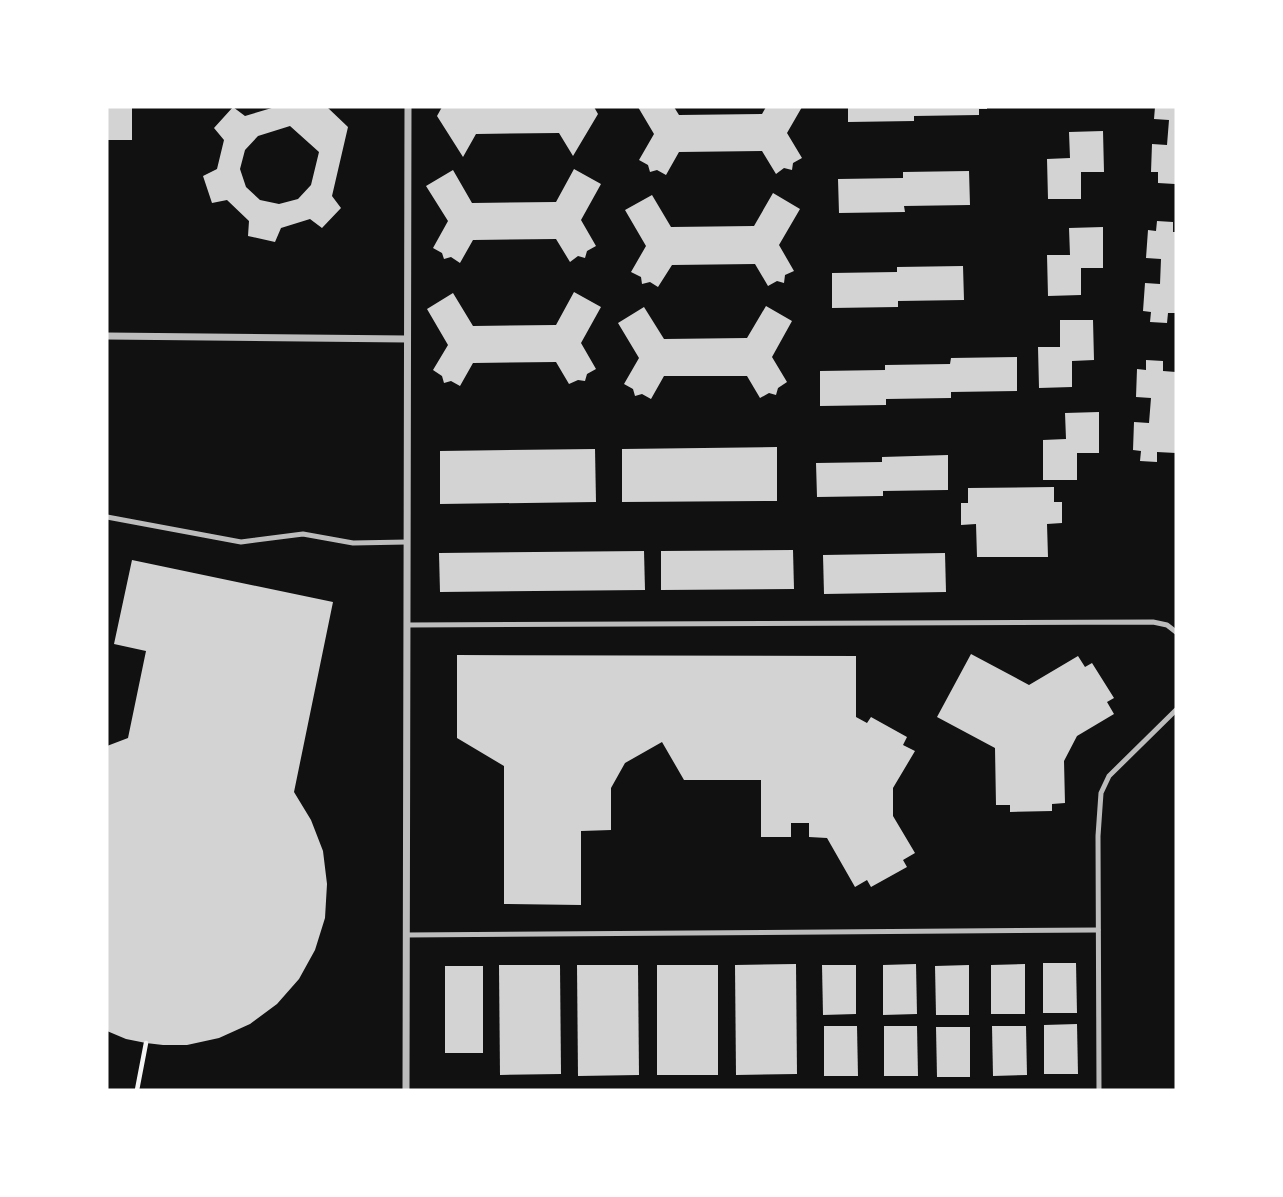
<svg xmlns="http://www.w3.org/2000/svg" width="1283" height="1197" font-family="'Open Sans',sans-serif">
  <rect width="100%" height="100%" fill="#111"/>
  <!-- building -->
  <g fill="#d3d3d3" fill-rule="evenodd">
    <rect x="107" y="107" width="25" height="33"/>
    <path d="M233 107 245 116 275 107H327L348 127 332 196 341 208 322 228 310 219 281 228 275 242 248 236 249 221 227 200 212 203 203 176 217 169 224 140 214 128ZM290 126 319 152 311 185 298 199 279 204 260 200 246 187 240 169 245 150 258 136Z"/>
    <path d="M442 107H594L598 114 573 156 559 133 476 134 463 157 437 116Z"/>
    <path d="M638 107H674L679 115 762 114 766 107H802L787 133 802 158 793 163 792 170 784 168 776 174 762 151 679 152 666 175 657 170 650 172 648 165 639 160 654 134Z"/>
    <path d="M848 107H987V109H979V115L914 116V121L848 122Z"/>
    <path d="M1155 107H1176L1175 184 1158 183V172H1151L1152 144 1167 145 1169 120 1154 119Z"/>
    <path d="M1103 131 1104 172H1081V199H1048L1047 159 1070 158 1069 132Z"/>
    <path d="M574 169 601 184 581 220 596 246 587 251 585 258 578 256 570 262 556 239 473 240 460 263 451 257 444 259 442 253 433 248 448 221 426 186 453 170 472 203 556 202Z"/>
    <path d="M969 171 970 205 904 206 905 212 839 213 838 179 903 178V172Z"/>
    <path d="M773 193 800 209 779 245 794 271 785 275 784 283 777 281 768 286 755 264 672 265 658 287 650 282 642 284 641 277 631 272 646 246 625 210 652 195 671 227 754 226Z"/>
    <path d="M1157 221 1173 222V232H1176V313H1168L1167 323 1150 322 1151 312 1143 311 1145 283 1160 284 1161 259 1146 258 1148 230 1156 231Z"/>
    <path d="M1103 227V268H1081V295L1048 296 1047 255H1070L1069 228Z"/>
    <path d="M963 266 964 300 898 301V307L832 308V273L897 272V267Z"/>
    <path d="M574 292 601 307 581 343 596 369 587 374 585 381 578 380 569 384 556 362 473 363 460 386 451 381 444 383 442 376 433 370 448 345 427 309 453 293 473 326 556 325Z"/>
    <path d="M766 306 792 321 772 357 787 382 778 388 776 395 769 393 760 398 747 376H664L651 399 642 394 635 396 633 389 624 384 639 358 618 323 644 307 664 339 747 338Z"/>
    <path d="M1060 320H1093L1094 360 1072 361V387L1039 388 1038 347H1060Z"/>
    <path d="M1017 357V391L951 392V398L886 399V405L820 406V371L885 370V365L950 364 951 358Z"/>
    <path d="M1146 360 1163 361V371L1176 372V453L1157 452V462L1140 461 1141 451 1133 450 1134 422 1149 423 1151 398 1136 397 1137 369 1146 370Z"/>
    <path d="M1099 412V453H1077V480H1043V440L1066 439 1065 413Z"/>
    <path d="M777 447V501L622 502V449Z"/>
    <path d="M595 449 596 502 440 504V451Z"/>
    <path d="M948 455V490L883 491V496L817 497 816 463 882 462V457Z"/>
    <path d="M1054 487V502H1062V523L1047 524 1048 557H977L976 524 961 525V503H968V488Z"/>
    <path d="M793 550 794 589 661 590V551Z"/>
    <path d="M644 551 645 590 440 592 439 553Z"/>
    <path d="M945 553 946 592 824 594 823 555Z"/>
    <path d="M132 560 333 602 294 792 311 820 323 851 327 884 325 918 315 950 299 979 277 1004 250 1024 219 1038 187 1045H163L146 1043 126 1039 107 1031V746L128 738 146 651 114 644Z"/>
    <path d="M971 654 1029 685 1078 656 1085 667 1092 663 1114 698 1107 702 1114 714 1077 736 1064 761 1065 803 1052 804V811L1010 812V805H996L995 748 937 717Z"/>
    <path d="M457 655 856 656V717L867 723 871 717 907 737 903 745 915 751 893 788V816L915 853 903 860 907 867 871 887 867 880 855 887 827 838 809 837V823H791V837H761V780H684L662 742 625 763 611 788V830L581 831V905L504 904V766L457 738Z"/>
    <path d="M1043 963H1076L1077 1013H1043Z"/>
    <path d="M796 964 797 1074 736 1075 735 965Z"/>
    <path d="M916 964 917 1014 883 1015V965Z"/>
    <path d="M1025 964V1014H991V965Z"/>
    <path d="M499 965H560L561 1074 500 1075Z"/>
    <path d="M577 965H638L639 1075 578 1076Z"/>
    <rect x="657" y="965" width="61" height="110"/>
    <path d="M822 965H856V1014L823 1015Z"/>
    <path d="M969 965V1015H936L935 966Z"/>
    <rect x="445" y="966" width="38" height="87"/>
    <path d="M1077 1024 1078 1074H1044V1025Z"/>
    <path d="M824 1026H857L858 1076H824Z"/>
    <path d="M884 1026H917L918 1076H884Z"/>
    <path d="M992 1026H1026L1027 1075 993 1076Z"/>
    <path d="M936 1027H970V1077H937Z"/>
  </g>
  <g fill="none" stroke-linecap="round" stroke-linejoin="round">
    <!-- path -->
    <path stroke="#f5f5f5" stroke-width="4.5" d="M137 1090 146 1043"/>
    <!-- service -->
    <g stroke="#bcbcbc" stroke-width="5">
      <path d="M107 517 241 542 303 534 353 543 407 542"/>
      <path d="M407 625 1153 622 1167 625 1176 632"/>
      <path d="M406 935 1098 930"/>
      <path d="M1099 1090 1098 836 1101 793 1109 776 1176 710"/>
    </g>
    <!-- minor -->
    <g stroke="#bcbcbc" stroke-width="7">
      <path d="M107 336 407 339"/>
      <path d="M406 1090 408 107"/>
    </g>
  </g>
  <!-- border -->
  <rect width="1283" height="1197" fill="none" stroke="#ffffff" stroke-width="217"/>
</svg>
